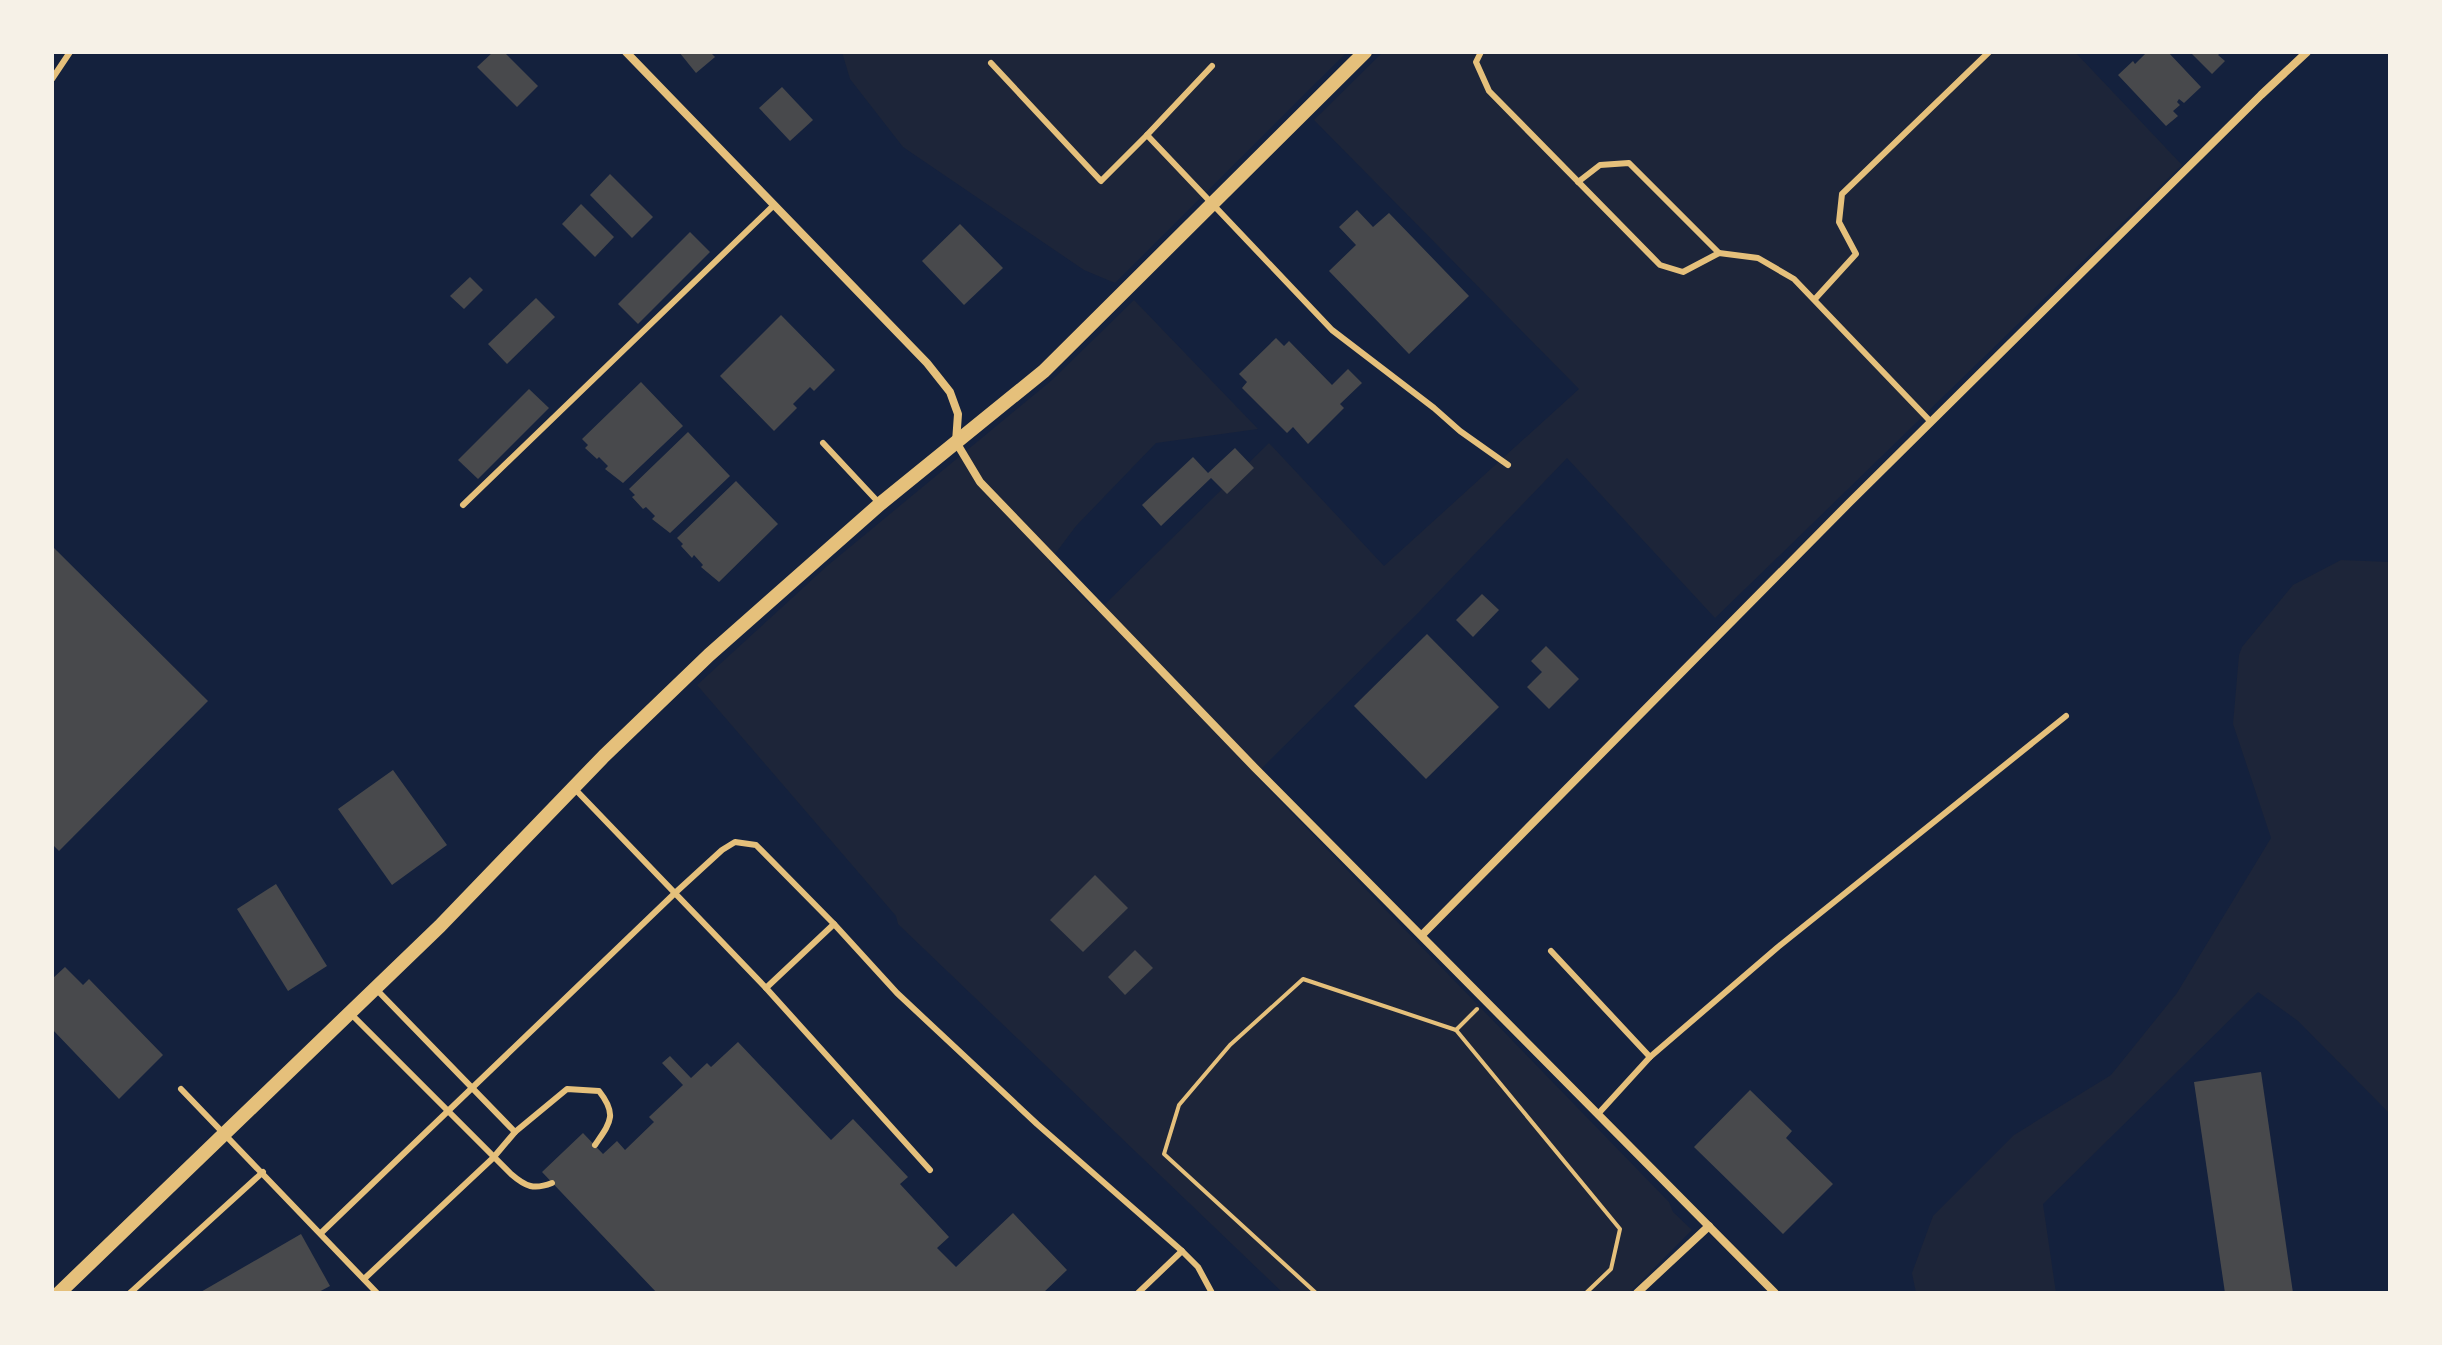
<svg xmlns="http://www.w3.org/2000/svg" width="2442" height="1345" font-family="Ubuntu,sans-serif">
  <rect width="100%" height="100%" fill="#14213d"/>
  <!-- green -->
  <g fill="#1d2539">
    <path d="M842 52H1347L1115 283 1084 270 903 147 850 79Z"/>
    <path d="M1383 52H2075L2182 165 1715 618 1567 458 1419 612 1255 775 1669 1202 1673 1212 1692 1230 1629 1293H1283L898 924 896 916 697 685 827 566 1052 380 1134 300 1258 429 1156 443 1076 526 1049 562 1097 612 1269 443 1384 566 1579 389 1314 120Z"/>
    <path d="M2341 560 2390 562V1114L2298 1021 2258 992 2043 1204 2056 1293H1916L1912 1273 1933 1216 2014 1135 2111 1075 2177 993 2271 838 2233 724 2239 655 2242 647 2293 585Z"/>
  </g>
  <!-- building -->
  <g fill="#48494c">
    <path d="M493 52H504L538 86 517 107 477 67Z"/>
    <path d="M679 52H710L715 57 696 73Z"/>
    <path d="M2147 52H2168L2201 87 2184 103 2179 99 2177 102 2180 105 2173 111 2178 116 2166 126 2118 75 2133 61 2135 64Z"/>
    <path d="M2190 52H2221L2218 55 2225 61 2212 74Z"/>
    <path d="M782 87 813 120 790 141 759 108Z"/>
    <path d="M610 174 653 217 632 238 590 195Z"/>
    <path d="M581 204 614 237 595 257 562 224Z"/>
    <path d="M1357 210 1373 227 1389 213 1469 296 1409 354 1329 271 1356 245 1339 227Z"/>
    <path d="M960 224 1003 268 964 305 922 261Z"/>
    <path d="M690 232 710 252 638 324 618 304Z"/>
    <path d="M470 277 483 290 464 309 450 296Z"/>
    <path d="M536 298 555 317 507 364 488 344Z"/>
    <path d="M781 315 835 370 814 391 810 387 793 404 797 408 774 431 720 376Z"/>
    <path d="M1276 338 1284 346 1289 341 1332 385 1348 369 1362 383 1340 404 1344 408 1308 444 1293 427 1287 433 1242 388 1247 382 1239 374Z"/>
    <path d="M641 382 683 426 623 483 605 469 608 466 599 457 597 459 585 448 588 445 582 439Z"/>
    <path d="M529 389 549 408 478 479 458 460Z"/>
    <path d="M688 432 730 476 670 533 652 519 655 516 646 507 643 509 632 497 635 495 629 489Z"/>
    <path d="M1235 448 1254 468 1227 494 1211 478 1161 526 1142 505 1193 457 1208 473Z"/>
    <path d="M736 481 778 524 719 582 701 567 703 565 694 555 692 558 681 546 683 544 677 538Z"/>
    <path d="M52 546 208 701 59 851 52 844Z"/>
    <path d="M1482 594 1499 610 1473 637 1456 620Z"/>
    <path d="M1427 634 1499 707 1426 779 1354 706Z"/>
    <path d="M1546 646 1579 679 1549 709 1527 687 1542 672 1531 661Z"/>
    <path d="M393 770 447 845 392 885 338 809Z"/>
    <path d="M1095 875 1128 908 1083 952 1050 920Z"/>
    <path d="M276 884 327 966 288 991 237 909Z"/>
    <path d="M1135 950 1153 968 1125 995 1108 977Z"/>
    <path d="M65 967 83 985 89 979 163 1055 119 1099 52 1029V979Z"/>
    <path d="M738 1042 831 1140 853 1119 908 1177 900 1184 949 1237 937 1248 956 1267 1013 1213 1067 1270 1043 1293H657L542 1172 583 1133 603 1154 617 1141 625 1150 654 1122 649 1117 683 1085 662 1063 670 1056 691 1078 707 1063 711 1067Z"/>
    <path d="M2261 1072 2293 1293H2225L2194 1082Z"/>
    <path d="M1750 1090 1792 1131 1786 1138 1833 1184 1783 1234 1694 1147Z"/>
    <path d="M301 1234 330 1286 317 1293H199Z"/>
  </g>
  <g fill="none" stroke-linecap="round" stroke-linejoin="round">
    <!-- path -->
    <g stroke="#e5c07b" stroke-width="4">
      <path d="M1456 1030 1477 1009"/>
      <path d="M1316 1293 1164 1154 1179 1105 1230 1045 1303 979 1456 1030 1620 1229 1611 1269 1586 1293"/>
    </g>
    <!-- service -->
    <g stroke="#e5c07b" stroke-width="6">
      <path d="M1481 52 1476 62 1489 91 1660 265 1683 272 1719 253 1758 258 1794 279 1931 422"/>
      <path d="M991 63 1101 181 1147 135"/>
      <path d="M1212 66 1147 135 1332 330 1434 408 1460 431 1508 465"/>
      <path d="M52 79 70 52"/>
      <path d="M1578 182 1600 165 1629 163 1719 253"/>
      <path d="M1815 299 1856 254 1839 222 1842 194 1989 52"/>
      <path d="M823 443 880 504"/>
      <path d="M463 505 774 205"/>
      <path d="M573 787 766 988 930 1170"/>
      <path d="M1551 951 1650 1057"/>
      <path d="M766 988 834 924"/>
      <path d="M376 989 515 1132"/>
      <path d="M351 1014 511 1174C526 1187 534 1190 552 1183"/>
      <path d="M181 1089 377 1293"/>
      <path d="M1598 1114 1650 1057 1778 947 2066 716"/>
      <path d="M321 1233 675 893 722 850 735 842 756 845 834 924 897 993 1037 1124 1182 1251 1198 1267 1212 1293"/>
      <path d="M364 1279 493 1158 515 1132 567 1089 599 1091C618 1115 610 1123 595 1145"/>
      <path d="M130 1293 263 1172"/>
      <path d="M1138 1293 1182 1251"/>
    </g>
    <!-- minor -->
    <g stroke="#e5c07b" stroke-width="8">
      <path d="M626 52 927 363 950 392 958 414 956 442 980 482 1255 768 1775 1293"/>
      <path d="M1422 935 1848 504 2261 95 2307 52"/>
      <path d="M1637 1293 1709 1226"/>
    </g>
    <!-- tertiary -->
    <path stroke="#e5c07b" stroke-width="14" d="M59 1293 440 926 604 756 709 655 880 504 1044 371 1365 52"/>
  </g>
  <!-- border -->
  <rect width="2442" height="1345" fill="none" stroke="#f6f1e7" stroke-width="108"/>
</svg>
